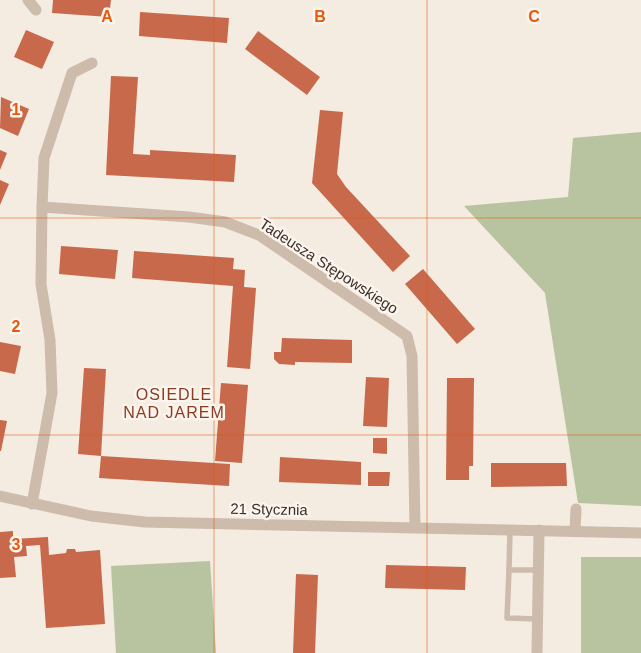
<svg xmlns="http://www.w3.org/2000/svg" width="641" height="653" font-family="Helvetica,sans-serif">
  <rect width="100%" height="100%" fill="#f4ebe1"/>
  <!-- green -->
  <g fill="#b8c4a0">
    <path d="M641 132V506L578 503 545 293 464 206 568 197 573 138Z"/>
    <rect x="581" y="557" width="60" height="96"/>
    <path d="M210 561 216 653H116L111 566Z"/>
  </g>
  <!-- building -->
  <g fill="#c8694b">
    <path d="M53 0H111L109 17 52 13Z"/>
    <path d="M140 12 229 18 227 43 139 36Z"/>
    <path d="M26 30 54 42 42 69 14 57Z"/>
    <path d="M258 31 320 77 307 95 245 49Z"/>
    <path d="M111 76 138 77 133 154 150 155V150L236 155 234 182 106 175Z"/>
    <path d="M1 97 29 109 18 136 0 128Z"/>
    <path d="M320 110 343 112 337 174 346 187 410 256 393 272 312 183Z"/>
    <path d="M0 150 7 153 0 170Z"/>
    <path d="M0 180 9 184 0 205Z"/>
    <path d="M61 246 118 250 115 279 59 274Z"/>
    <path d="M134 251 234 258 233 269 245 270 244 287 256 288 250 369 227 367 233 286 132 278Z"/>
    <path d="M423 269 475 329 457 344 405 284Z"/>
    <path d="M282 338 352 340V363L295 362V365L279 364 274 359V352H281Z"/>
    <path d="M0 342 21 346 15 374 0 371Z"/>
    <path d="M84 368 106 369 101 456 78 454Z"/>
    <path d="M366 377 389 378 387 427 363 426Z"/>
    <path d="M447 378H474L473 466H469V480H446Z"/>
    <path d="M221 383 248 385 242 463 215 461Z"/>
    <path d="M0 420 7 421 1 451H0Z"/>
    <path d="M373 438H387V454L373 453Z"/>
    <path d="M101 456 230 464 229 486 99 478Z"/>
    <path d="M280 457 361 462V485L279 482Z"/>
    <path d="M491 463H566L567 486 491 487Z"/>
    <path d="M368 472H390L389 486H368Z"/>
    <path d="M13 531V539L48 537 49 555 66 553 67 549H75L76 552 100 550 105 624 46 628 40 545 26 546 27 556 14 557 16 577 0 578V532Z"/>
    <path d="M386 565 466 567 465 590 385 588Z"/>
    <path d="M296 574 318 575 315 653H293Z"/>
  </g>
  <g fill="none" stroke-linecap="round" stroke-linejoin="round">
    <!-- service -->
    <g stroke="#cdbbac" stroke-width="5.5">
      <path d="M510 529 509 570H538"/>
      <path d="M509 570 507 618 538 619"/>
    </g>
    <!-- minor -->
    <g stroke="#cdbbac" stroke-width="11">
      <path d="M28 0 36 10"/>
      <path d="M42 207 44 158 72 73 92 63"/>
      <path d="M0 496 91 516 145 522 641 533"/>
      <path d="M32 504 52 393 50 340 41 284 42 207 189 217 225 222 259 235 407 336 412 356 415 527"/>
      <path d="M575 531 576 509"/>
      <path d="M537 653 539 530"/>
    </g>
  </g>
  <!-- grid -->
  <path fill="none" stroke="#e8590c" stroke-width="1" stroke-opacity="0.55" d="M214 0V653M427 0V653M0 218H641M0 435H641"/>
  <g text-anchor="middle" dominant-baseline="central" stroke-width="5" stroke-linejoin="round" paint-order="stroke">
    <!-- street labels -->
    <g font-size="15" fill="#3b302b" stroke="#fbf5ee">
      <text transform="translate(329 266) rotate(33)">Tadeusza Stępowskiego</text>
      <text transform="translate(269 509) rotate(1)">21 Stycznia</text>
    </g>
    <!-- neighbourhood labels -->
    <g font-size="16" letter-spacing="1" fill="#8c3b22" stroke="#fbf5ee">
      <text x="174" y="394">OSIEDLE<tspan x="174" dy="18">NAD JAREM</tspan></text>
    </g>
  </g>
  <g font-size="16" text-anchor="middle" font-weight="bold" fill="#e8590c" stroke="#fbf5ee" stroke-width="5" stroke-linejoin="round" paint-order="stroke">
    <text x="107" y="22">A</text>
    <text x="320" y="22">B</text>
    <text x="534" y="22">C</text>
    <text x="16" y="115">1</text>
    <text x="16" y="332">2</text>
    <text x="16" y="550">3</text>
  </g>
</svg>
